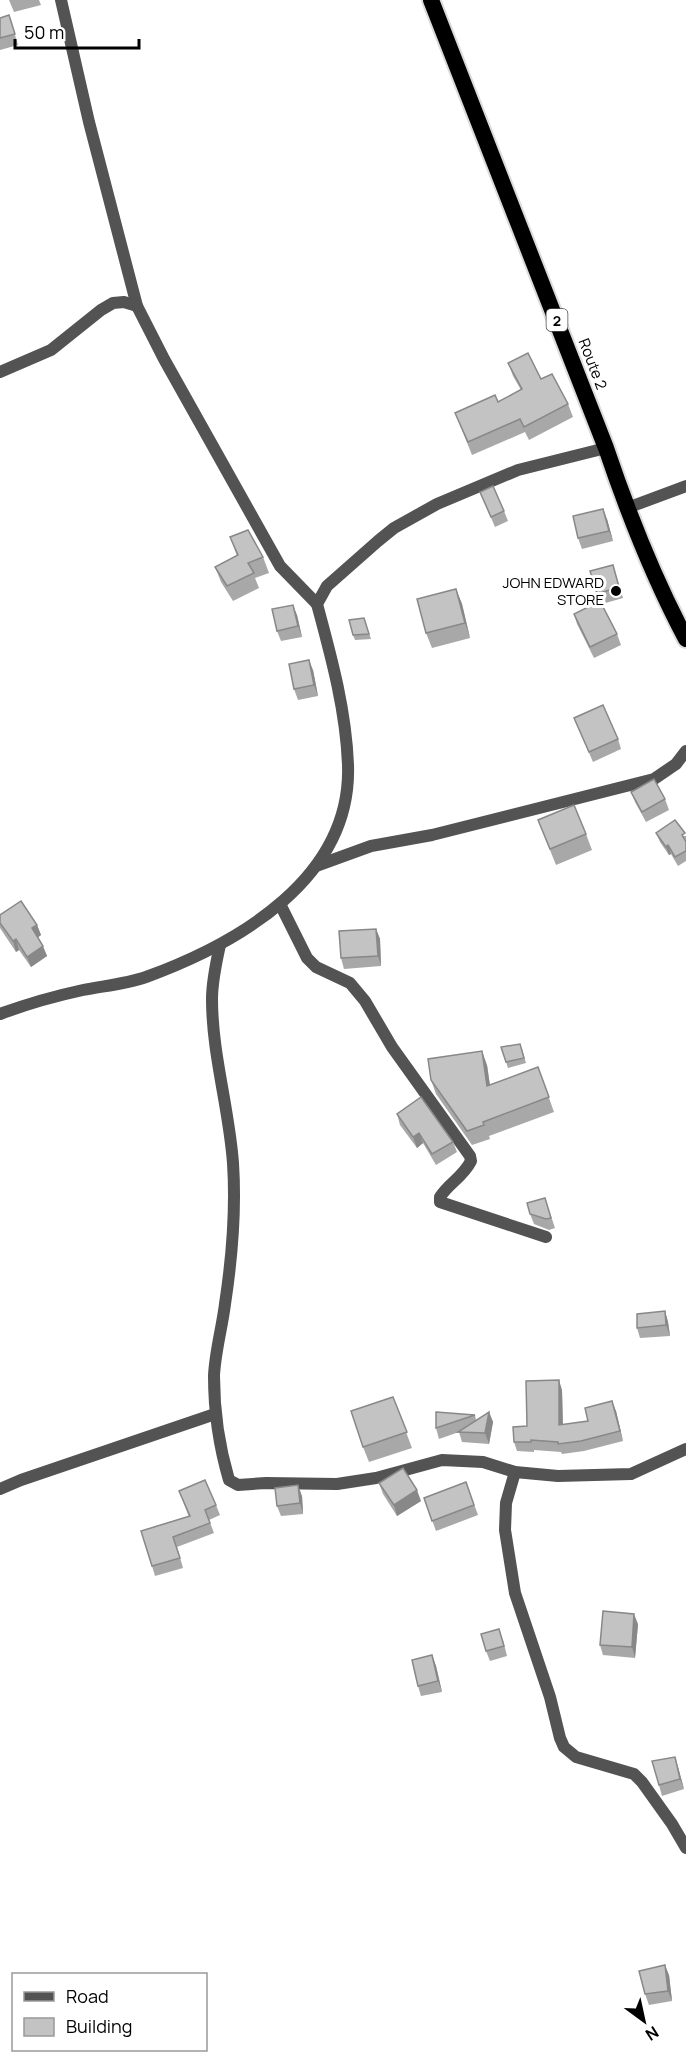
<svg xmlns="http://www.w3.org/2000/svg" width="686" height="2063" font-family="Manrope,sans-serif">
  <rect width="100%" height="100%" fill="#fff"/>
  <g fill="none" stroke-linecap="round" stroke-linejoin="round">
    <defs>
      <path id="trunk" d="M431 0 606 448C628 513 653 577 686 639"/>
    </defs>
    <!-- trunk casing -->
    <use href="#trunk" stroke="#dbdbdb" stroke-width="20"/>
    <!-- minor -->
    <g stroke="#535353" stroke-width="12">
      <path d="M61 0 89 122 137 306 164 359 280 566 317 604"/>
      <path d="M0 372 51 350 101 310 113 303 124 302 137 306"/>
      <path d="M627 508 686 486"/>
      <path d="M316 866 371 846 432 835 654 779 676 764 686 751"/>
      <path d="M280 904 307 958 316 967 350 983 365 1001 392 1047 470 1156 471 1161C463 1177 449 1183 440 1197V1202L546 1237"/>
      <path d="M220 945C216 963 212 981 212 999 212 1054 229 1108 233 1163 236 1209 232 1258 225 1304 222 1328 215 1352 214 1376 214 1412 219 1446 229 1480L238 1485 266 1483 337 1484 376 1478 442 1460 483 1462 515 1472 558 1476 631 1474 686 1449"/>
      <path d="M0 1014C27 1004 55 996 83 990 103 986 126 984 146 977 239 943 352 878 348 765 346 710 331 656 317 604L327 586 378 541 394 528 437 504 518 470 606 448"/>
      <path d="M515 1472 506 1503 505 1530 515 1593 550 1697 560 1738 564 1747 576 1757 634 1774 642 1782 672 1824 686 1848"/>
      <path d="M0 1489 21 1480 215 1414"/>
    </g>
    <!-- trunk -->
    <use href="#trunk" stroke="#000" stroke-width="16"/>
  </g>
  <!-- wall -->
  <g fill="#a8a8a8">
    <path d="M9 0H39L41 5 14 12Z"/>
    <path d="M9 15 18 45 0 50V18Z"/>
    <path d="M508 363 541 379 568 404 573 417 529 440 525 432 472 455 455 413 498 402 521 390 513 376Z"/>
    <path d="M480 492 504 511 508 521 495 527Z"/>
    <path d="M607 519 613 541 582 549 578 538Z"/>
    <path d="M230 537 263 557 269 573 255 578 259 588 233 601 221 582 215 567 237 556Z"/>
    <path d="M613 565 623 598 602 604 617 634 621 645 594 658 577 624 574 614 599 601 597 594Z"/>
    <path d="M456 589 462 604 470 638 432 648 426 633Z"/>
    <path d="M297 615 302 637 281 641 277 631Z"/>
    <path d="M364 618 371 639 355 640 353 635Z"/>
    <path d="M313 670 318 696 298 700 294 689Z"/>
    <path d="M574 718 618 739 621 749 593 762Z"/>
    <path d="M631 792 665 799 669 810 646 822 635 802Z"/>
    <path d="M538 820 586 834 592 850 556 865Z"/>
    <path d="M656 833 686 836V861L678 866 671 854 669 855 660 842Z"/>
    <path d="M0 915 37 925 41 935 38 937 47 956 31 967 19 950 16 952 0 928Z"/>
    <path d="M376 929 380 939 381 966 344 969 341 958Z"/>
    <path d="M501 1047 522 1049 526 1063 508 1068Z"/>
    <path d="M487 1065 490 1085 538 1067 554 1112 489 1136 490 1139 472 1145 436 1094 431 1080Z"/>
    <path d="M397 1114 453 1142 457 1152 436 1165 423 1143 417 1148 400 1125Z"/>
    <path d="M545 1198 555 1228 549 1230 534 1224 530 1214Z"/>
    <path d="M665 1311 668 1322 670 1336 640 1338 637 1328Z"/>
    <path d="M562 1390 563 1425 588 1421 616 1411 623 1441 584 1451 562 1454 561 1452 534 1450V1452L517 1451 514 1442Z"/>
    <path d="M393 1397 412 1448 369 1462 363 1447Z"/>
    <path d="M489 1412 493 1422 489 1444 462 1442 459 1432 439 1439 436 1428 475 1415 476 1420Z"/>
    <path d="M466 1482 478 1515 436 1531 424 1498Z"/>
    <path d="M379 1483 421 1501 397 1516 383 1494Z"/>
    <path d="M179 1491 216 1505 220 1515 209 1520 214 1533 177 1547 183 1568 155 1576 152 1566 189 1517Z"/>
    <path d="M302 1496 303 1514 281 1516 277 1506Z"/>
    <path d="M638 1624 635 1658 603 1655 600 1645Z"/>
    <path d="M503 1640 507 1656 490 1661 486 1651Z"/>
    <path d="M432 1655 436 1666 442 1692 421 1696 418 1686Z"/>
    <path d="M678 1767 684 1789 662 1796 659 1785Z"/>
    <path d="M669 1975 672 2001 649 2005 645 1994Z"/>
  </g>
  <!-- shaded-wall -->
  <g fill="#888">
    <path d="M603 509 607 519 613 541 609 531Z"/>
    <path d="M456 589 462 604 470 638 465 623Z"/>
    <path d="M293 605 297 615 302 637 298 626Z"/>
    <path d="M309 660 313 670 318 696 314 685Z"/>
    <path d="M668 845 671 854 669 855 666 847Z"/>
    <path d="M37 925 41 935 36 939 32 928Z"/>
    <path d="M376 929 380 939 381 966 378 956Z"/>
    <path d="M16 939 19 950 16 952 13 941Z"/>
    <path d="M43 946 47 956 31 967 27 957Z"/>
    <path d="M482 1051 487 1065 492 1101 487 1086Z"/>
    <path d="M419 1133 423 1143 417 1148 413 1137Z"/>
    <path d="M665 1311 668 1322 670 1336 666 1325Z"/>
    <path d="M559 1380 562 1390 563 1435 559 1425Z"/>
    <path d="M612 1401 616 1411 623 1441 620 1431Z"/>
    <path d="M489 1412 493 1422 489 1444 485 1433Z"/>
    <path d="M298 1485 302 1496 303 1514 300 1503Z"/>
    <path d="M417 1490 421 1501 397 1516 394 1505Z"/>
    <path d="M634 1614 638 1624 635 1658 632 1647Z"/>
    <path d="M432 1655 436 1666 442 1692 438 1681Z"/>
    <path d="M675 1757 678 1767 684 1789 680 1779Z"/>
    <path d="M665 1965 669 1975 672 2001 668 1991Z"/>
  </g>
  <!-- building -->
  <g fill="#c3c3c3" stroke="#888" stroke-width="1.5">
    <path d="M9 15 15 34 0 38V18Z"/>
    <path d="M528 353 541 379 552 374 568 404 524 427 520 419 468 442 455 413 495 395 498 402 522 389 508 363Z"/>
    <path d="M493 486 504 511 491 517 480 492Z"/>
    <path d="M603 509 609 531 578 538 573 516Z"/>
    <path d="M248 530 263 557 248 563 254 573 227 586 215 567 238 555 230 537Z"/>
    <path d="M613 565 619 587 597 594 590 571Z"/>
    <path d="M456 589 465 623 426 633 417 599Z"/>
    <path d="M600 601 617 634 590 647 574 614Z"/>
    <path d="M293 605 298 626 277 631 272 609Z"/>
    <path d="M364 618 369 634 353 635 349 620Z"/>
    <path d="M309 660 314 685 294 689 289 664Z"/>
    <path d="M603 705 618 739 589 752 574 718Z"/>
    <path d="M654 779 665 799 642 812 631 792Z"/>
    <path d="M574 805 586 834 550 849 538 820Z"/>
    <path d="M675 820 685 833 682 835 686 842V851L675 857 668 845 666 847 656 833Z"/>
    <path d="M21 901 37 925 32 928 43 946 27 957 16 939 13 941 0 923V915Z"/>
    <path d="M376 929 378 956 341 958 339 931Z"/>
    <path d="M520 1044 524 1058 506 1062 501 1047Z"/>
    <path d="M482 1051 487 1086 538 1067 549 1097 483 1122 484 1125 467 1131 431 1080 428 1059Z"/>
    <path d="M421 1097 453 1142 432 1154 419 1133 413 1137 397 1114Z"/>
    <path d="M545 1198 551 1218 546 1219 530 1214 527 1203Z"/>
    <path d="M665 1311 666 1325 637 1328V1314Z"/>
    <path d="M559 1380V1425L588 1421 585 1408 612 1401 620 1431 581 1441 558 1444V1442L531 1440V1442H514L513 1427 527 1426 526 1381Z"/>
    <path d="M393 1397 407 1432 363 1447 351 1411Z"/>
    <path d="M436 1412 475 1415 436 1428Z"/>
    <path d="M489 1412 485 1433 458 1432Z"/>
    <path d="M403 1468 417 1490 394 1505 379 1483Z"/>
    <path d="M205 1480 216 1505 205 1510 210 1523 173 1537 180 1558 152 1566 141 1531 190 1516 179 1491Z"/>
    <path d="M466 1482 474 1505 432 1521 424 1498Z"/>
    <path d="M298 1485 300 1503 277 1506 275 1488Z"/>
    <path d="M603 1611 634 1614 632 1647 600 1645Z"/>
    <path d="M499 1629 504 1646 486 1651 481 1634Z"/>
    <path d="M432 1655 438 1681 418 1686 412 1660Z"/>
    <path d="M675 1757 680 1779 659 1785 652 1761Z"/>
    <path d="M665 1965 668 1991 645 1994 639 1971Z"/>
  </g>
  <!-- markers -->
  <circle fill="#000" stroke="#fff" stroke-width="2" cx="616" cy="591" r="6"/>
  <g text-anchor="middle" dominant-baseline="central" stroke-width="6" stroke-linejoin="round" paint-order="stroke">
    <!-- shield labels -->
    <rect fill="#fff" stroke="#4c4c4c" stroke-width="1.5" x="546.5" y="309" width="21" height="22" rx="4.5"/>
    <g font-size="14" font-weight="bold" fill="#000">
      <text x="557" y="320">2</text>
    </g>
    <!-- street labels -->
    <g font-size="15" fill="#000" stroke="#fff">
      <text transform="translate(593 364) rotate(69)">Route 2</text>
    </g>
    <!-- poi labels -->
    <g font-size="15" fill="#000" stroke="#fff" text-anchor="end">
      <text x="604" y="582">JOHN EDWARD<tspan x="604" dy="17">STORE</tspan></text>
    </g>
  </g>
  <!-- legend -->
  <rect x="12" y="1973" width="195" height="78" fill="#ffffff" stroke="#999999" stroke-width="1.5"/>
  <rect x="24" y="1992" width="30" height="9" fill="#535353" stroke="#999999" stroke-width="1.5"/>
  <text x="66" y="2003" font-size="18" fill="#000000">Road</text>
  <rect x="24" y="2018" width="30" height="18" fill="#c3c3c3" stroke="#999999" stroke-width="1.5"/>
  <text x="66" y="2033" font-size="18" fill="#000000">Building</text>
  <!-- north arrow -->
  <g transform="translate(644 2021) rotate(147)" stroke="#ffffff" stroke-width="4.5" paint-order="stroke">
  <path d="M0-4.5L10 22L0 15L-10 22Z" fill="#000000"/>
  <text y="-9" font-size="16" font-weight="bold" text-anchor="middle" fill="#000000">N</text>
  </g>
  <!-- scale -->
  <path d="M15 39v9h124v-9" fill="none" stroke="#000000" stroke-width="3"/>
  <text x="24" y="39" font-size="18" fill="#000000" stroke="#ffffff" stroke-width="4.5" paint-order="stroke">50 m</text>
</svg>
